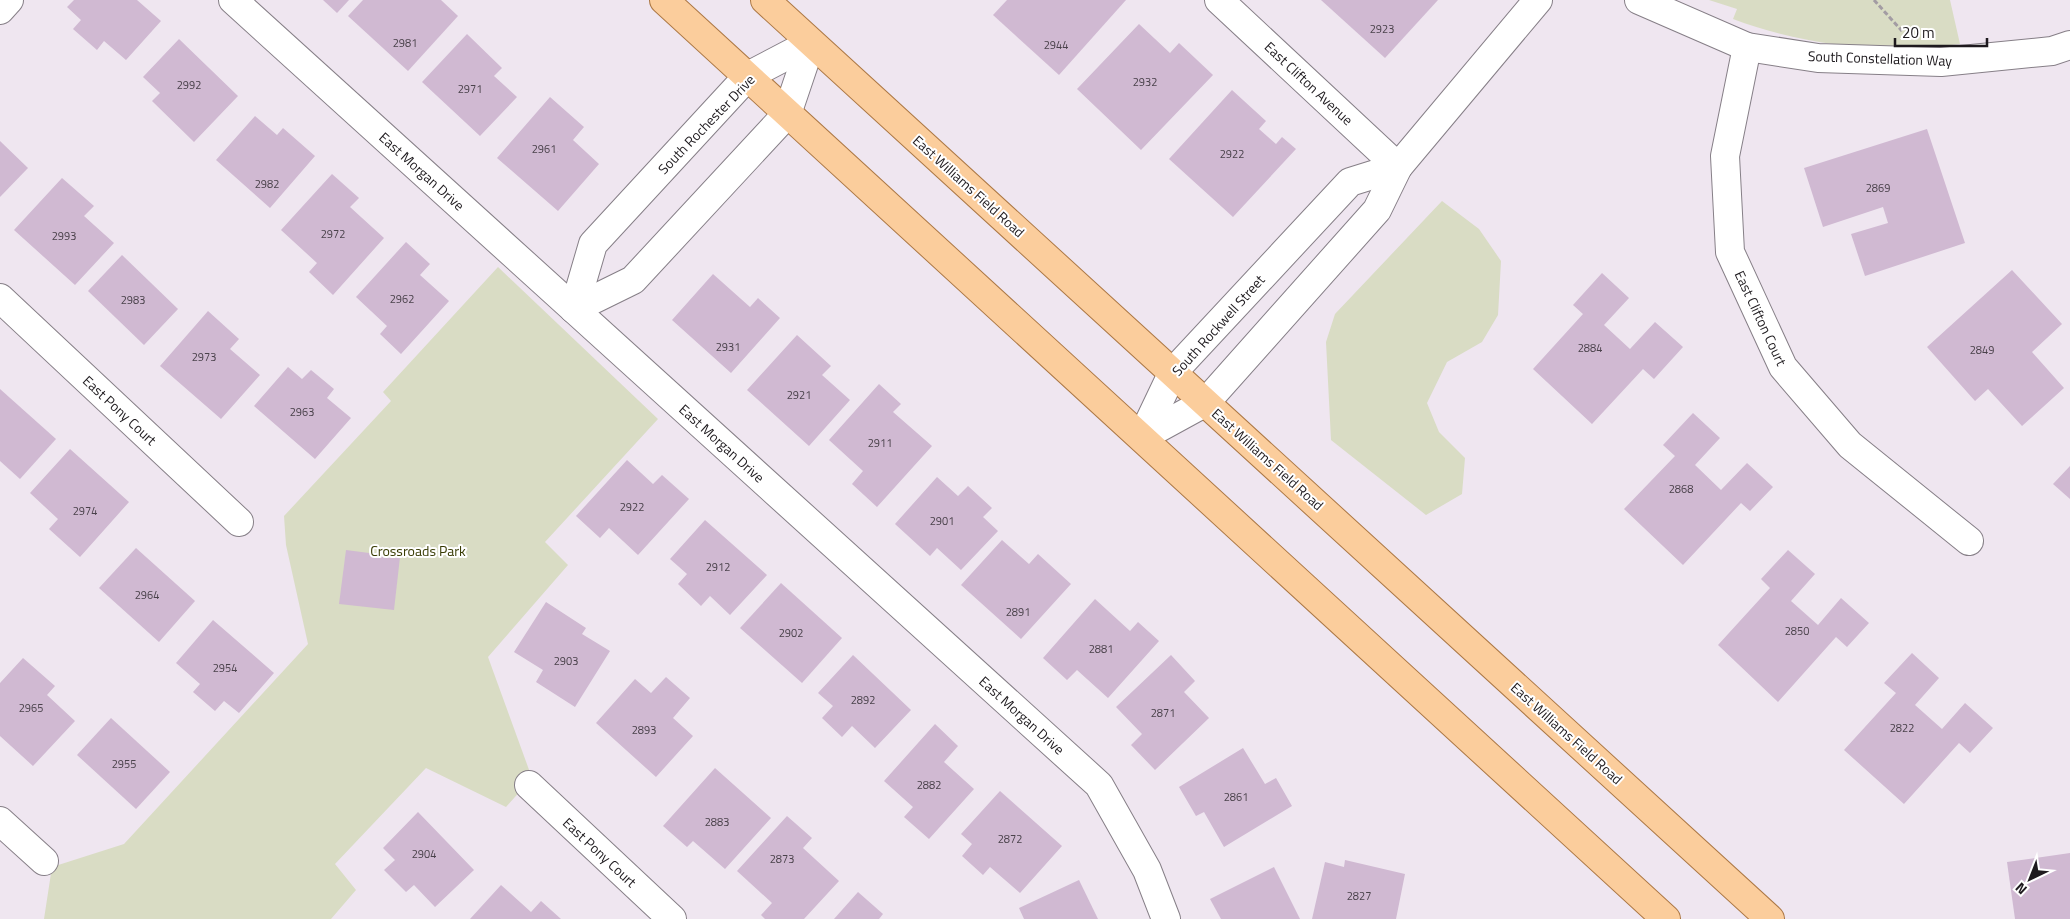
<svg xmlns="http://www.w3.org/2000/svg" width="2070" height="919" font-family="'Titillium Web',sans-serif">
  <rect width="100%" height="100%" fill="#efe6f0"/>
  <!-- green -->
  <g fill="#d9dcc4">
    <path d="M1709 0H1950L1960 44C1884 54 1805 46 1733 19L1737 9Z"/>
    <path d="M1442 201 1479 229 1501 261 1498 315 1482 342 1447 362 1427 403 1439 432 1465 458 1462 494 1426 515 1331 440 1326 342 1335 314Z"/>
    <path d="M498 267 658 419 545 542 568 565 488 657 532 778 506 807 426 768 335 864 356 890 331 919H44L52 867 124 844 308 644 286 545 284 516 391 401 383 392Z"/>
  </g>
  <!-- building -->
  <g fill="#d0b9d2">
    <path d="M74 0H137L161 21 126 60 104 41 97 50 73 29 81 20 67 7Z"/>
    <path d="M323 0H349L337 13Z"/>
    <path d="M363 0H441L458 16 408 71 348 16Z"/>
    <path d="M1007 0H1126L1059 75 993 15Z"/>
    <path d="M1321 0H1438L1385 58Z"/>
    <path d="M1139 24 1170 53 1179 43 1213 75 1141 150 1077 89Z"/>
    <path d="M467 34 502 68 494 76 517 97 480 136 422 82Z"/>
    <path d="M179 39 238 96 194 142 152 101 160 93 143 77Z"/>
    <path d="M1232 90 1266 121 1259 129 1276 144 1282 137 1296 149 1233 217 1169 159Z"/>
    <path d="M550 97 584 127 573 140 599 164 558 211 497 158Z"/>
    <path d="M255 116 277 135 283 128 315 156 270 208 216 160Z"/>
    <path d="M1927 129 1965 243 1865 276 1851 234 1888 223 1883 207 1823 227 1804 168Z"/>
    <path d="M0 141 28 168 0 197Z"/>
    <path d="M332 174 359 198 350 207 384 238 333 295 309 272 317 263 281 230Z"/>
    <path d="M62 178 94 206 84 216 114 243 75 285 14 230Z"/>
    <path d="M406 242 430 264 420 275 449 301 401 354 380 334 387 326 356 297Z"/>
    <path d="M122 255 178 309 144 345 88 291Z"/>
    <path d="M2012 270 2062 324 2032 352 2064 388 2022 426 1988 389 1975 401 1927 347Z"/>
    <path d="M1602 273 1629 298 1604 325 1630 349 1655 322 1683 347 1654 379 1643 369 1592 424 1533 369 1583 314 1573 305Z"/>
    <path d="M713 274 750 307 758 298 780 318 731 373 672 320Z"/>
    <path d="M208 311 239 339 230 349 260 375 221 419 160 366Z"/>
    <path d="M797 335 831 366 822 375 850 400 809 446 747 390Z"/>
    <path d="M288 367 302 379 311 370 334 389 327 398 351 418 315 459 254 406Z"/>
    <path d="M879 384 901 404 893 412 932 446 877 507 852 484 863 471 829 440Z"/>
    <path d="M0 389 56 439 20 479 0 461Z"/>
    <path d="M1693 413 1720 438 1695 465 1721 490 1747 463 1773 487 1750 511 1741 503 1683 565 1624 509 1675 456 1663 445Z"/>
    <path d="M70 449 129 502 80 557 49 529 58 519 30 493Z"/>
    <path d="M627 460 653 484 662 475 689 499 638 555 609 528 600 538 576 516Z"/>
    <path d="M2070 466V499L2053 484Z"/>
    <path d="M937 477 958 496 968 486 992 508 983 517 998 531 961 570 937 548 930 556 895 524Z"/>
    <path d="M705 520 767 575 730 615 710 596 701 606 678 584 687 574 670 559Z"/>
    <path d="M1002 540 1029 564 1038 554 1071 584 1021 639 961 585Z"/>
    <path d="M136 548 195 601 159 642 99 588Z"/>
    <path d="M346 550 400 557 394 610 339 604Z"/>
    <path d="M1788 550 1815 574 1791 601 1818 625 1841 598 1869 623 1847 647 1836 637 1778 702 1718 645 1770 588 1761 579Z"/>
    <path d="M781 583 842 638 802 683 740 628Z"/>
    <path d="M1095 599 1130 631 1138 622 1159 641 1108 698 1077 670 1067 680 1043 658Z"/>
    <path d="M546 602 586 628 582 634 610 651 575 707 536 682 543 670 514 652Z"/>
    <path d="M213 620 274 673 239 713 224 701 215 711 193 692 200 684 176 663Z"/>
    <path d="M1912 653 1939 678 1915 705 1942 729 1965 703 1993 728 1970 753 1959 743 1904 804 1844 750 1896 693 1884 683Z"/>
    <path d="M853 655 911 710 875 748 852 726 842 737 822 718 833 706 818 693Z"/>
    <path d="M1171 655 1195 681 1184 692 1209 718 1155 770 1131 745 1142 734 1116 707Z"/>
    <path d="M23 658 55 686 47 695 75 721 33 766 0 736V683Z"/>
    <path d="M666 677 690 698 673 718 693 736 656 777 596 723 635 679 651 693Z"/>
    <path d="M111 718 170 772 136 809 77 755Z"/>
    <path d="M935 724 958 746 944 762 974 789 929 839 904 817 913 807 884 781Z"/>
    <path d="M1243 748 1265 784 1276 778 1292 806 1224 847 1204 812 1196 816 1179 787Z"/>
    <path d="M715 768 771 818 725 869 693 841 687 847 663 826Z"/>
    <path d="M1000 791 1062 846 1020 893 990 867 983 875 962 856 972 844 961 834Z"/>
    <path d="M418 812 474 870 435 907 414 885 406 892 384 870 395 860 383 848Z"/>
    <path d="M787 816 812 838 803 848 839 881 804 919H765L761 915 772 903 737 871Z"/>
    <path d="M2070 853V919H2015L2007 862Z"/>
    <path d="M1345 860 1405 874 1396 919H1312L1325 862 1344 867Z"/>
    <path d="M1274 867 1300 919H1221L1210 899Z"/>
    <path d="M1079 880 1098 919H1024L1019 908Z"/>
    <path d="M501 885 531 912 541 901 561 919H470Z"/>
    <path d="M858 892 883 914 879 919H834Z"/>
  </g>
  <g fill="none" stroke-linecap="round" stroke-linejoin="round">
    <defs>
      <g id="minor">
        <path d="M233 0 1099 785 1147 870 1166 919"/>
        <path d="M1219 0 1398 167"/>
        <path d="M1639 0 1747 47 1818 58 1941 62 2052 51 2070 45"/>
        <path d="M0 10 9 0"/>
        <path d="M1747 47 1725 156 1730 252 1783 367 1850 445 1969 541"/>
        <path d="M0 298 239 522"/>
        <path d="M574 309 593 244 748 76 811 43"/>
        <path d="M574 309 633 280 787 114 811 43"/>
        <path d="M1142 437 1206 402 1377 210 1398 167 1538 0"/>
        <path d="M1142 437 1173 372 1350 182 1398 167"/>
        <path d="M529 785 672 919"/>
        <path d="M0 821 44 861"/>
      </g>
      <g id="major">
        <path d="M664 0 1666 919"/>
        <path d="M765 0 1770 919"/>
      </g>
    </defs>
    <!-- minor casing -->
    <use href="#minor" stroke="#867f87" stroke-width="30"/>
    <!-- major casing -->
    <use href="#major" stroke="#ac7845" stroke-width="30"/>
    <!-- path -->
    <path stroke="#a39ca3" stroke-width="3" stroke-dasharray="5 2.5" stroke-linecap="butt" d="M1874 0 1902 31"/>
    <!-- minor -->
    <use href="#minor" stroke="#fff" stroke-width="28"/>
    <!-- major -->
    <use href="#major" stroke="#fbcd9c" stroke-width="28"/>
  </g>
  <g text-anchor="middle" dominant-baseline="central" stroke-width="4" stroke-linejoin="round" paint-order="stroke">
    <!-- number labels -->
    <g font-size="11" fill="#4a424b">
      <text x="1382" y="29">2923</text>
      <text x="405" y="43">2981</text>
      <text x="1056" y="45">2944</text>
      <text x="1145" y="82">2932</text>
      <text x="189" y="85">2992</text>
      <text x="470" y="89">2971</text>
      <text x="544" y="149">2961</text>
      <text x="1232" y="154">2922</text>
      <text x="267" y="184">2982</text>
      <text x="1878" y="188">2869</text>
      <text x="333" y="234">2972</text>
      <text x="64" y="236">2993</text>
      <text x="402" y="299">2962</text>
      <text x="133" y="300">2983</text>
      <text x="728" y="347">2931</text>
      <text x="1590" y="348">2884</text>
      <text x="1982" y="350">2849</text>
      <text x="204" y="357">2973</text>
      <text x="799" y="395">2921</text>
      <text x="302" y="412">2963</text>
      <text x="880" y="443">2911</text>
      <text x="1681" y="489">2868</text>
      <text x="632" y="507">2922</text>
      <text x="85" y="511">2974</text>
      <text x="942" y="521">2901</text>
      <text x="718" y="567">2912</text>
      <text x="147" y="595">2964</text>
      <text x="1018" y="612">2891</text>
      <text x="1797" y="631">2850</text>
      <text x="791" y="633">2902</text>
      <text x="1101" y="649">2881</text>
      <text x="566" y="661">2903</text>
      <text x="225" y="668">2954</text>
      <text x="863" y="700">2892</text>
      <text x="31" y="708">2965</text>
      <text x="1163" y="713">2871</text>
      <text x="1902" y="728">2822</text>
      <text x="644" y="730">2893</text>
      <text x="124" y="764">2955</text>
      <text x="929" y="785">2882</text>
      <text x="1236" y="797">2861</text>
      <text x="717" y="822">2883</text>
      <text x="1010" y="839">2872</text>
      <text x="424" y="854">2904</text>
      <text x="782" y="859">2873</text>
      <text x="1359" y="896">2827</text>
    </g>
    <!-- street labels -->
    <g font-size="14" fill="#1e1a1e" stroke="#fff">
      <text transform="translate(1880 58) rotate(2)">South Constellation Way</text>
      <text transform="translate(1309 83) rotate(43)">East Clifton Avenue</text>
      <text transform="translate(706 124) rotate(-46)">South Rochester Drive</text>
      <text transform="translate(422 171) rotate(42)">East Morgan Drive</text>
      <text transform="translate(969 186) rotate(42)">East Williams Field Road</text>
      <text transform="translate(1761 318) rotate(65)">East Clifton Court</text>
      <text transform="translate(1218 325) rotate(-48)">South Rockwell Street</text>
      <text transform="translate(120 410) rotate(43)">East Pony Court</text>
      <text transform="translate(722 443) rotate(42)">East Morgan Drive</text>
      <text transform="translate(1268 459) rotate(42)">East Williams Field Road</text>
      <text transform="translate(1022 715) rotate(42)">East Morgan Drive</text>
      <text transform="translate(1567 733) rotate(42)">East Williams Field Road</text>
      <text transform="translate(600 852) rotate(43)">East Pony Court</text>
    </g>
    <!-- park labels -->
    <g font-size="14" fill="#383b03" stroke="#fff">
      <text x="418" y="550">Crossroads Park</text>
    </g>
  </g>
  <!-- north arrow -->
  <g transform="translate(2030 879) rotate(223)" stroke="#ffffff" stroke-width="4" paint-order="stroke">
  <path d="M0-4L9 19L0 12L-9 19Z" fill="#1e1a1e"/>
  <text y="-8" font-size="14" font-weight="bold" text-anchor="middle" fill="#1e1a1e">N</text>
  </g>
  <!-- scale -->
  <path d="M1895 38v8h92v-8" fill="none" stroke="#1e1a1e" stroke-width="2.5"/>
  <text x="1902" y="38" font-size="15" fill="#1e1a1e" stroke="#ffffff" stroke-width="4" paint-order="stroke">20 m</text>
</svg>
